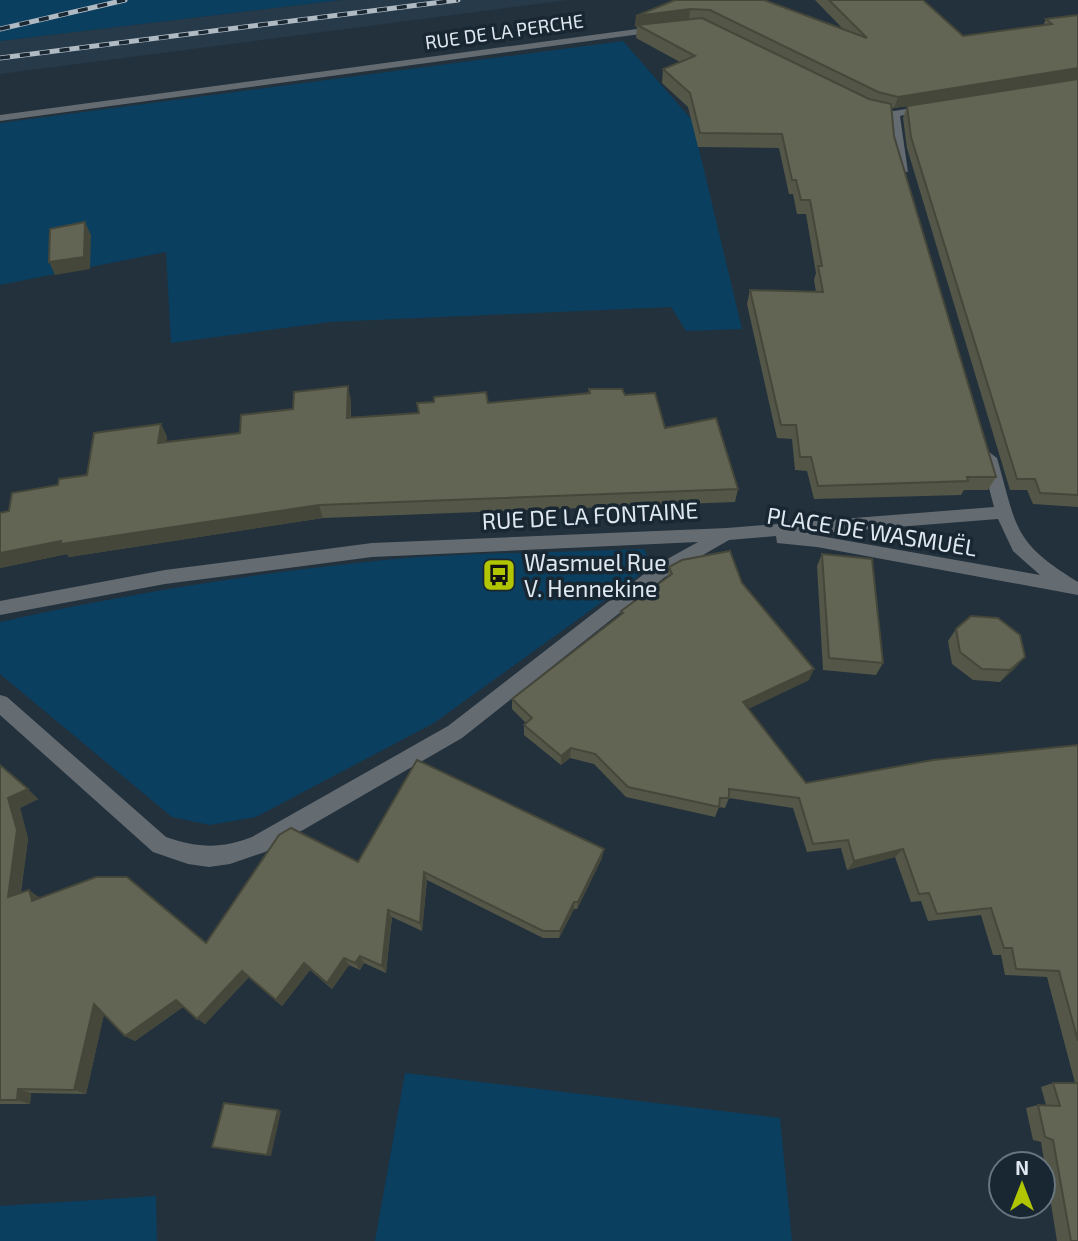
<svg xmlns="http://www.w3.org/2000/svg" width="1078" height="1241" font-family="'Exo 2',sans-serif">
  <rect width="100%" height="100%" fill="#23313c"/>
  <!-- built -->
  <path fill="#263a4a" d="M341 0H568L0 74V41Z"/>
  <!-- green -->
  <g fill="#0b3f5f">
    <path d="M0 0H341L0 41Z"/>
    <path d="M623 41 692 120 742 329 686 331 671 307 330 322 171 343 166 252 0 285V123Z"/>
    <path d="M644 549 652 566 434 723 256 817 210 825 172 817 0 674V622C126 594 255 573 384 560 470 552 558 553 644 549Z"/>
    <path d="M405 1073 780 1118 792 1241H375Z"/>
    <path d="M156 1196 157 1241H0V1206Z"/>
  </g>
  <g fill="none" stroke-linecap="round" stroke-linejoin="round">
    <!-- street -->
    <g fill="#646b71" fill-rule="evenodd">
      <path d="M659 26 663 27V31L0 121V115Z"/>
      <path d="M871 105 894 111 929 105 934 108 900 116 908 172 898 170 892 149 889 116 867 110V106Z"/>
      <path d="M989 452 997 458C1017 527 1012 542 1078 582V595L817 547 777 543 776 536 729 540 665 577 462 738 265 852 230 864 209 867 188 864 153 852 0 715V695L7 697 166 837C198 848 221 849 252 837L448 726 653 567 698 542 372 557 165 584 0 615V601L165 570 372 543 727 528 994 507 981 458ZM998 519 1013 551 1040 575 809 534Z"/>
    </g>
    <defs>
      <g id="rail">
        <path d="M0 29 125 0"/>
        <path d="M0 58 458 0"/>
      </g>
    </defs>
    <!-- rail casing -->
    <use href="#rail" stroke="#b0bac3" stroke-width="5"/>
    <!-- rail -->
    <use href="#rail" stroke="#192732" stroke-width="3.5" stroke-dasharray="10" stroke-linecap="butt"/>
  </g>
  <!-- wall -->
  <g fill="#545747">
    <path d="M675 0 844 30 815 0H923L963 36 1043 26 1046 19 1078 15V507L1033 504 1027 490H1010L907 148 903 118 907 106 937 102 894 108H891L894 136 996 477 988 490H964L961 495 814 499 807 471 795 470 792 439 777 438 747 304 750 290 816 292 814 280 816 273 806 214H797L793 194H789L779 148 698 147 688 107 662 83 663 69 680 62 636 38 637 27H635L636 16Z"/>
    <path d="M589 389 625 395 738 489 735 502 323 518 69 557 67 554 0 568V513L9 511 58 485 87 475 161 424 167 437 166 442 240 433 293 409 351 400V417L419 413 488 403 588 393Z"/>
    <path d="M822 554 883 663 876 675 823 670 817 566Z"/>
    <path d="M669 567 742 583 809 680 748 709 806 783 1078 745V1241H1057L1041 1142 1033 1140 1026 1108 1038 1105H1046L1041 1087 1053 1083H1075L1047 977 1005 975 1001 955H993L981 915 928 921 921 901 911 902 895 857 847 870 841 848 807 852 793 808 729 798 725 808 719 807 715 817 626 797 594 764 570 758 561 765 524 735V725L526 723 512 709V699L620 615 621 611 667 578Z"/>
    <path d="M956 629 1015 668 1000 682 973 680 952 664 948 641Z"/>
    <path d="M0 765 38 799 20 808 28 839 21 892 206 943 358 862 602 858 577 909H574L559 938H543L427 880 422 931 392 917 386 973 364 963 360 970 349 965 332 989 310 970 282 1006 249 977 205 1024 183 1007 135 1041 125 1036 104 1014 86 1094 31 1093 30 1104H0Z"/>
  </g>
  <!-- shaded-wall -->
  <g fill="#45473a">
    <path d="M690 9 689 20 637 25V27H635L636 16Z"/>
    <path d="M1078 68V79L894 108 898 97Z"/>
    <path d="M85 222 91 235 90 269 55 275 49 262Z"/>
    <path d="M348 386 351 400 350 431 347 418Z"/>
    <path d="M161 424 167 437 164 457 158 443Z"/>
    <path d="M319 505 323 518 69 557 67 554 0 568V553L61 541Z"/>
    <path d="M1025 657 1015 668 1000 682 1010 670Z"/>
    <path d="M814 669 809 680 740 713 743 702Z"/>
    <path d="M571 748 570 758 561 765V756Z"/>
    <path d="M28 789 38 799 20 808 28 839 19 904 8 897V798Z"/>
    <path d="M604 849 602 858 577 909 578 902Z"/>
    <path d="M903 849 895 857 847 870 854 861Z"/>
    <path d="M424 872 427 880 422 931 420 923Z"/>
    <path d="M29 890 40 898 32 901Z"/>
    <path d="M574 902V909L559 938 560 931Z"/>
    <path d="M388 910 392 917 386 973 382 966Z"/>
    <path d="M360 956 364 963 360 970 355 963Z"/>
    <path d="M344 958 349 965 332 989 327 983Z"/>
    <path d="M304 963 310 970 282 1006 276 1000Z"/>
    <path d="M242 971 249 977 205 1024 197 1019Z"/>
    <path d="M176 1000 184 1006 135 1041 125 1036Z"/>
    <path d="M94 1004 105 1010 86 1094 74 1090Z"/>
    <path d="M18 1089 31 1093 30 1104 17 1100Z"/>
    <path d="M278 1110 281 1111 271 1156 267 1155Z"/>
  </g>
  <!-- building -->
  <g fill="#626553" stroke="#45473a" stroke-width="2">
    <path d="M675 0H764L867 38 829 0H923L963 36 1052 24 1046 19 1078 15V68L898 97 878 92 710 10 690 9 636 16Z"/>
    <path d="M702 18 869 99 891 104 894 136 996 477H967L968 481 818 486 811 457H800L796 425H781L750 290 823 292 818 266H822L810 200H801L796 180H792L782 134 700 133 690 93 663 69 695 56 637 25Z"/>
    <path d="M1078 79V495L1040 493 1035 479H1017L911 137 907 106Z"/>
    <path d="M85 222 84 257 49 262 50 229Z"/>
    <path d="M348 386 347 418 419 413 417 403 434 402V397L486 392 488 403 590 393 589 389H622L625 395 655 393 665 428 716 418 738 489 319 505 61 544V541L0 553V513L9 511 12 493 58 485 59 479 87 475 94 433 161 424 158 443 240 433 241 415 293 409 294 392Z"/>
    <path d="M730 551 742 583 814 669 743 702 806 783 933 760 1078 745V1041L1059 971 1016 969 1012 948H1004L991 908 937 914 929 893 919 894 903 849 854 861 848 840 813 844 799 798 729 789V798H720L719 807 628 787 595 754 571 748 561 756 524 725 532 718 512 699 623 613 621 611 672 574 669 567 682 560Z"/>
    <path d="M822 554 872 559 883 663 829 658Z"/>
    <path d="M971 616 998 618 1020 635 1025 657 1010 670 982 669 960 652 956 629Z"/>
    <path d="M417 760 604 849 578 902H574L560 931H543L424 872 420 923 388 910 382 966 360 956 355 963 344 958 327 983 304 963 276 1000 242 971 197 1019 176 1000 125 1036 94 1004 74 1090 18 1089 17 1100H0V765L28 789 8 798 17 830 8 897 29 890 32 901 96 877H127L206 943 279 835 291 828 358 862Z"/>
    <path d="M1053 1083H1078V1241H1071L1053 1140 1045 1137 1038 1105 1060 1106Z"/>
    <path d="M224 1103 278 1110 267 1155 212 1147Z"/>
  </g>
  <!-- icons -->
  <defs>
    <symbol id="bus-square" viewBox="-11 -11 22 22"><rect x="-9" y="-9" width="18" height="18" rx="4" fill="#b1c500" stroke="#192732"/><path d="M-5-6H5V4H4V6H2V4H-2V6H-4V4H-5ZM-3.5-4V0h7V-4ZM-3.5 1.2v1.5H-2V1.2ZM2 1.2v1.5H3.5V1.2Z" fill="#111"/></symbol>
  </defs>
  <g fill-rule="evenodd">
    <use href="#bus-square" x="480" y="556" width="38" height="38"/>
  </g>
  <g text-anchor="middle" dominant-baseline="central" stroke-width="7" stroke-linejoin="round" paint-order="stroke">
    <!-- far-street labels -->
    <g font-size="19" fill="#dfe8f0" stroke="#192732">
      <text transform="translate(504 31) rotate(-8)">RUE DE LA PERCHE</text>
    </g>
    <!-- street labels -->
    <g font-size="23" fill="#dfe8f0" stroke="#192732">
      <text transform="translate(590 515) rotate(-3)">RUE DE LA FONTAINE</text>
      <text transform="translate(872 531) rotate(9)">PLACE DE WASMUËL</text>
    </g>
    <!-- poi labels -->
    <g font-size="23" fill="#dfe8f0" stroke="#192732" text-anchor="start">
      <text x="524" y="562">Wasmuel Rue<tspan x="524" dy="26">V. Hennekine</tspan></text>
    </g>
  </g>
  <!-- north arrow -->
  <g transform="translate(1022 1185)"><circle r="33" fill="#192732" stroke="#68747e" stroke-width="2"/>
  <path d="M0-5L12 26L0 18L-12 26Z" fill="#b1c500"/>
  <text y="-10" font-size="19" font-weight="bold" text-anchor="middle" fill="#dfe8f0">N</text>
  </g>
</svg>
